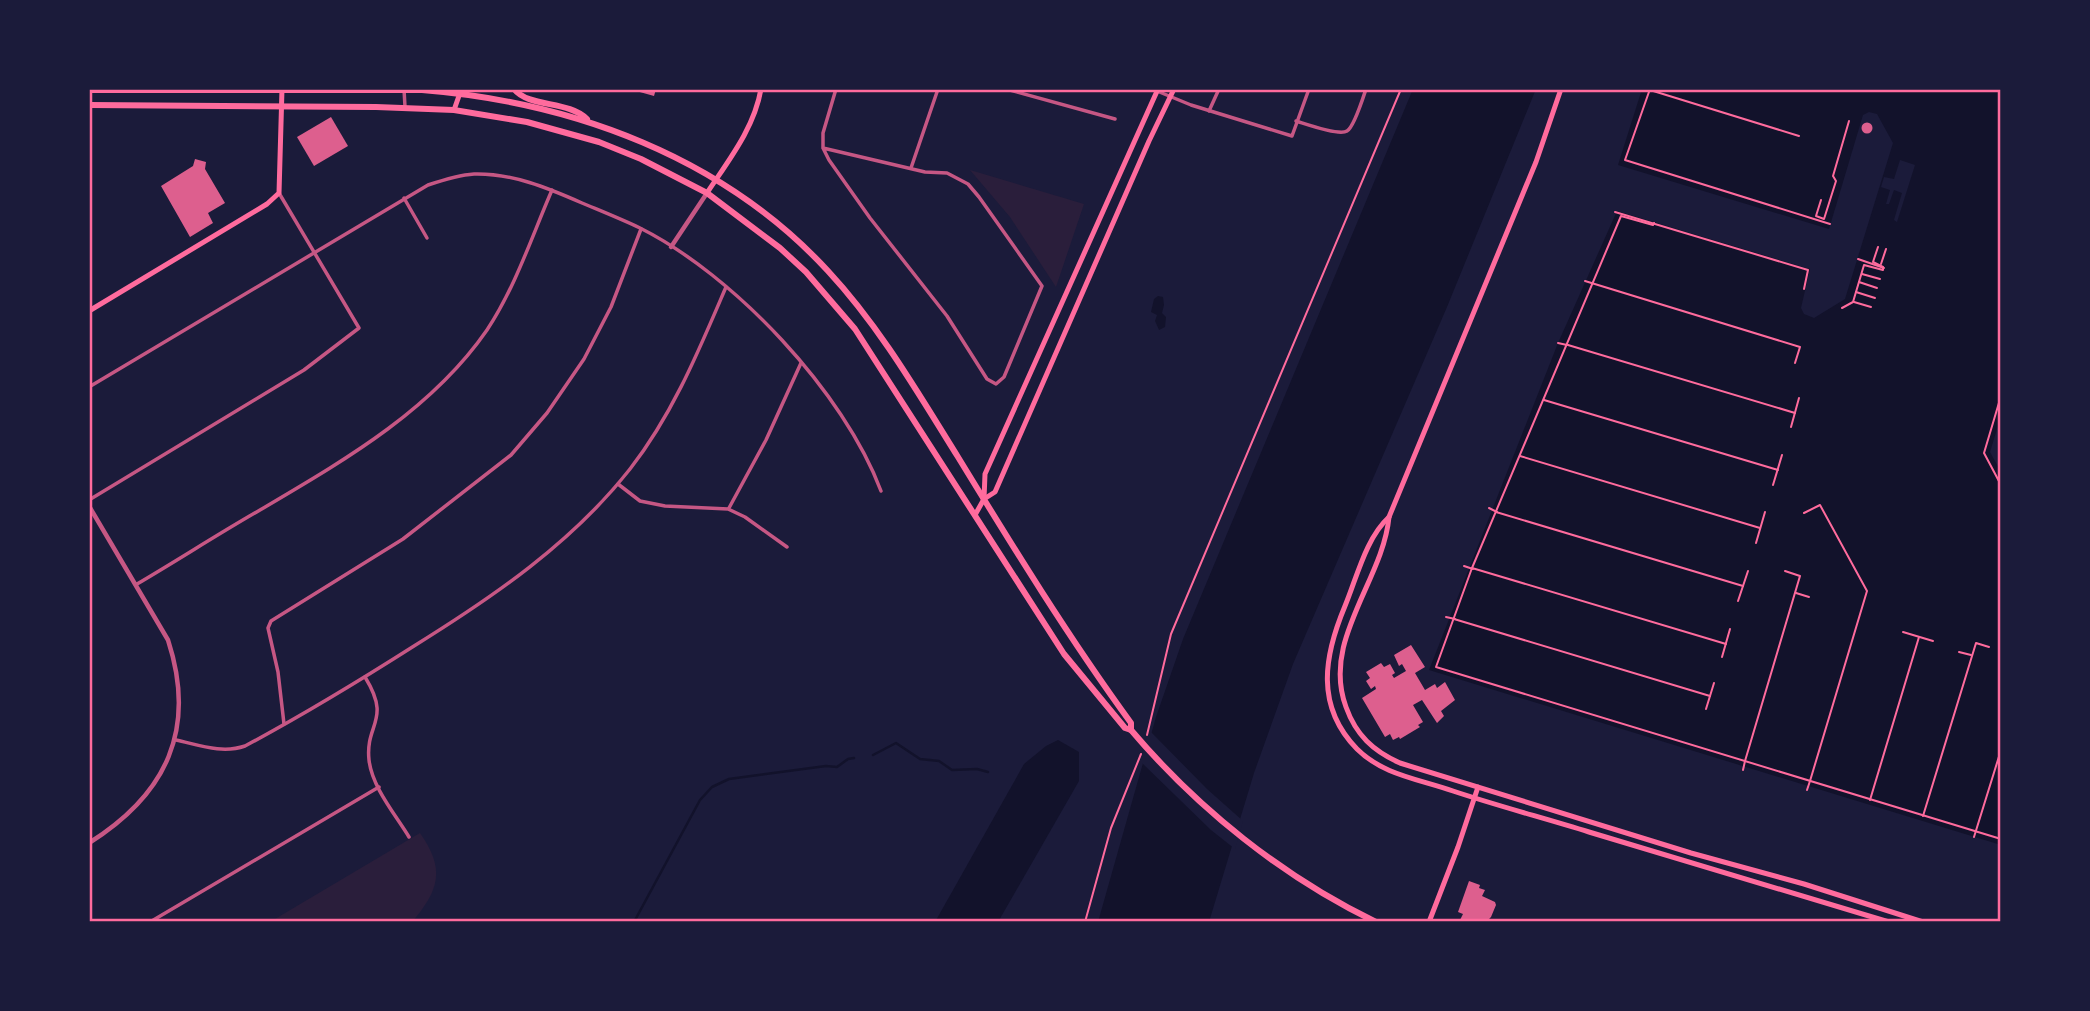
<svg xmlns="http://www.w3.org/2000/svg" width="2090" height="1011" font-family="Karla,sans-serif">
  <rect width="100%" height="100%" fill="#1b1b3a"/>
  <!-- green -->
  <g fill="#2a1e3b">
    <path d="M970 170 1084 204 1056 287 1010 217Z"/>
    <path d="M420 833C445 869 440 889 412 922H270Z"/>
  </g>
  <!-- water -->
  <g fill="#12122b">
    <path d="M1413 89H1536L1447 307 1293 664 1254 773 1209 922H1098L1156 717 1183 639Z"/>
    <path d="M1642 89H2001V416L1990 452 2001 472V845L1429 670 1558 343 1617 211 1810 269 1801 308 1804 314 1814 318 1845 299 1893 143 1877 114 1869 112 1863 115 1829 229 1618 165Z"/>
    <path d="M1158 296 1163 297 1164 305 1162 313 1166 317 1165 327 1159 330 1155 321 1157 315 1151 312 1154 299Z"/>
    <path d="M1058 740 1079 752V781L998 922H935L1024 764 1046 746Z"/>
  </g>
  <!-- pier -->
  <g fill="#1b1b3a">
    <path d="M1900 160 1915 165 1897 222 1894 220 1902 193 1894 190 1889 204H1886L1890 190 1881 187 1884 177 1894 179Z"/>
    <path d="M1149 730 1207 789 1243 821 1235 849 1211 830 1140 761Z"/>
  </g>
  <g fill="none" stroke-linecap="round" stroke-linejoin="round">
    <!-- stream -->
    <g stroke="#12122b" stroke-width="2.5">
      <path d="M873 755 896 743 920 759 939 761 952 770 977 769 988 772"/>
      <path d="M634 922 700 800 712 787 729 779 826 766 837 767 848 759 854 758"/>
    </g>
  </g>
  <!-- building -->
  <g fill="#dd5f8e">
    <path d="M629 89H656L654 96Z"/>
    <path d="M331 117 348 146 314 166 297 137Z"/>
    <circle cx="1867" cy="128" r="5.5"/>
    <path d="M195 159 206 162 205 169 225 203 208 213 213 223 190 237 161 186 193 166Z"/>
    <path d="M1411 645 1425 667 1415 673 1425 690 1435 684 1437 688 1445 682 1455 700 1441 711 1444 716 1437 723 1422 700 1413 705 1423 722 1418 725 1420 727 1400 739 1399 737 1393 740 1390 734 1385 737 1362 698 1376 689 1375 686 1371 689 1366 681 1370 678 1366 672 1381 663 1384 667 1390 664 1395 673 1392 675 1394 678 1406 671 1402 664 1399 666 1394 655Z"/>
    <path d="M1469 881 1480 885 1479 888 1485 890 1482 896 1495 902 1496 905 1491 917 1488 920 1492 922H1459L1463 914 1458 912Z"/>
  </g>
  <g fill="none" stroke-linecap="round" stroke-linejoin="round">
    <!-- path -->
    <g stroke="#ff6b9d" stroke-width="2">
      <path d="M1650 89 1625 160 1830 224"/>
      <path d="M1650 90 1799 136"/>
      <path d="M1821 200 1816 216 1824 219 1836 181 1833 176 1849 121"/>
      <path d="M1615 212 1808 270 1804 289"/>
      <path d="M1654 223 1653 225 1621 216 1472 568 1436 667 2001 839"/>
      <path d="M1878 247 1873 262 1883 267"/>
      <path d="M1858 259 1884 268"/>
      <path d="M1881 264 1886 249"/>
      <path d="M1862 274 1880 279"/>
      <path d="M1585 281 1800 347 1795 363"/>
      <path d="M1859 282 1877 288"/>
      <path d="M1856 292 1875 298"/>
      <path d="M1854 302 1871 307"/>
      <path d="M1842 308 1853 302 1864 265 1883 270V268"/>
      <path d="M1558 343 1567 345"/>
      <path d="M1568 345 1795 413"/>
      <path d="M2001 396 1984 453 2001 485"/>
      <path d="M1544 400 1778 470"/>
      <path d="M1791 427 1799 398"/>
      <path d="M1520 456 1760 528"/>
      <path d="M1773 485 1782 455"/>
      <path d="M1489 508 1497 512"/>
      <path d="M1496 512 1743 586"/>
      <path d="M1804 513 1820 505 1867 591 1810 781"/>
      <path d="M1756 543 1765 512"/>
      <path d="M1464 566 1473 569"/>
      <path d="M1472 568 1726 644"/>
      <path d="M1796 593 1809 597"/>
      <path d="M1738 601 1748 571"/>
      <path d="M1446 617 1455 619"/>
      <path d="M1454 619 1710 696"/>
      <path d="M1903 632 1933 641"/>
      <path d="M1959 652 1971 655"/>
      <path d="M1722 657 1730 629"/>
      <path d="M1706 709 1714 683"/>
      <path d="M1147 735 1171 634 1401 89"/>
      <path d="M1745 761 1800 576 1785 571"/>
      <path d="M1743 770 1745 761"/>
      <path d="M1807 790 1810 781"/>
      <path d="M1870 800 1919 637"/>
      <path d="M1923 816 1976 643 1989 647"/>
      <path d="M1974 837 2001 750"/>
      <path d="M1085 922 1111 828 1141 754"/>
    </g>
    <!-- minor -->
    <g stroke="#c65784" stroke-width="3.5">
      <path d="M404 89 405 107"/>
      <path d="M1006 89 1115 119"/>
      <path d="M1157 91 1191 105 1292 136 1309 89"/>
      <path d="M1209 111 1219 89"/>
      <path d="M1296 121C1306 124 1339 136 1347 131 1354 127 1363 98 1366 89"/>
      <path d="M823 148 925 172 947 173 968 184 979 197 1042 286 1004 377 996 384 987 379 947 316 870 218 829 160 823 148V133L836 89"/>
      <path d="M911 168 938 89"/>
      <path d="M404 198 427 238"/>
      <path d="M89 387 428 185C443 180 459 175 474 174 512 173 548 188 582 203 601 211 621 219 640 228 734 275 844 392 881 491"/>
      <path d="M618 484 640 501 665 506 728 509 745 517 787 547"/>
      <path d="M89 500 304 370 359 328 279 193"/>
      <path d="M729 508 766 440 801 363"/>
      <path d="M137 584C178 560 218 534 260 510 343 461 431 411 487 330 515 288 532 236 552 190"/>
      <path d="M365 677C392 721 365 723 369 760 372 787 395 814 409 837"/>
      <path d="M284 724 278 672 268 628 271 621 403 539 511 455 547 413 584 359 611 307 641 229"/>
      <path d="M176 740C199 745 222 754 245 746 303 715 359 681 414 646 493 597 572 543 630 469 673 414 699 350 726 287"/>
      <path d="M150 922 379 787"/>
    </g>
    <!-- tertiary -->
    <g stroke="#c65784" stroke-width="4.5">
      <path d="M671 247 707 193"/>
      <path d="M89 506 168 640C197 729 167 794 89 843"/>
    </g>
    <!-- secondary -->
    <g stroke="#ff6b9d" stroke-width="5">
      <path d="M1561 89 1536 162 1389 517C1383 581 1321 640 1346 707 1356 735 1373 751 1400 763L1691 853 1804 884 1923 922"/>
      <path d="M454 110 460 93 466 89"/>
      <path d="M707 193C728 161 754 129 761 89"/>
      <path d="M89 311 267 204 279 193 282 89"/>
      <path d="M984 499 995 492 1149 141 1174 89"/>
      <path d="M975 515 984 499 985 474 1158 89"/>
      <path d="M1389 517C1366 538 1357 577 1345 606 1324 656 1315 706 1357 749 1383 775 1419 779 1453 791 1498 806 1544 818 1589 832 1689 862 1789 892 1889 922"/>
      <path d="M1429 922 1458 847 1478 787"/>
    </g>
    <!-- trunk -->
    <g stroke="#ff6b9d" stroke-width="6">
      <path d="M514 89C529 108 568 100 587 119"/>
      <path d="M89 90H422C573 102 723 157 828 271 880 327 918 393 958 457 1013 547 1069 638 1131 723V730"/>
      <path d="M89 105 376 107 454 110 527 122 599 142 641 159 707 193 780 248 806 272 855 329 1064 654 1125 728 1131 730C1198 809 1283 877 1376 922"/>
    </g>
  </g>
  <!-- border -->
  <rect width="2090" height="1011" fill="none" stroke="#1b1b3a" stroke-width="182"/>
  <rect x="91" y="91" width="1908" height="829" fill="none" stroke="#ff6b9d" stroke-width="2.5"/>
</svg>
